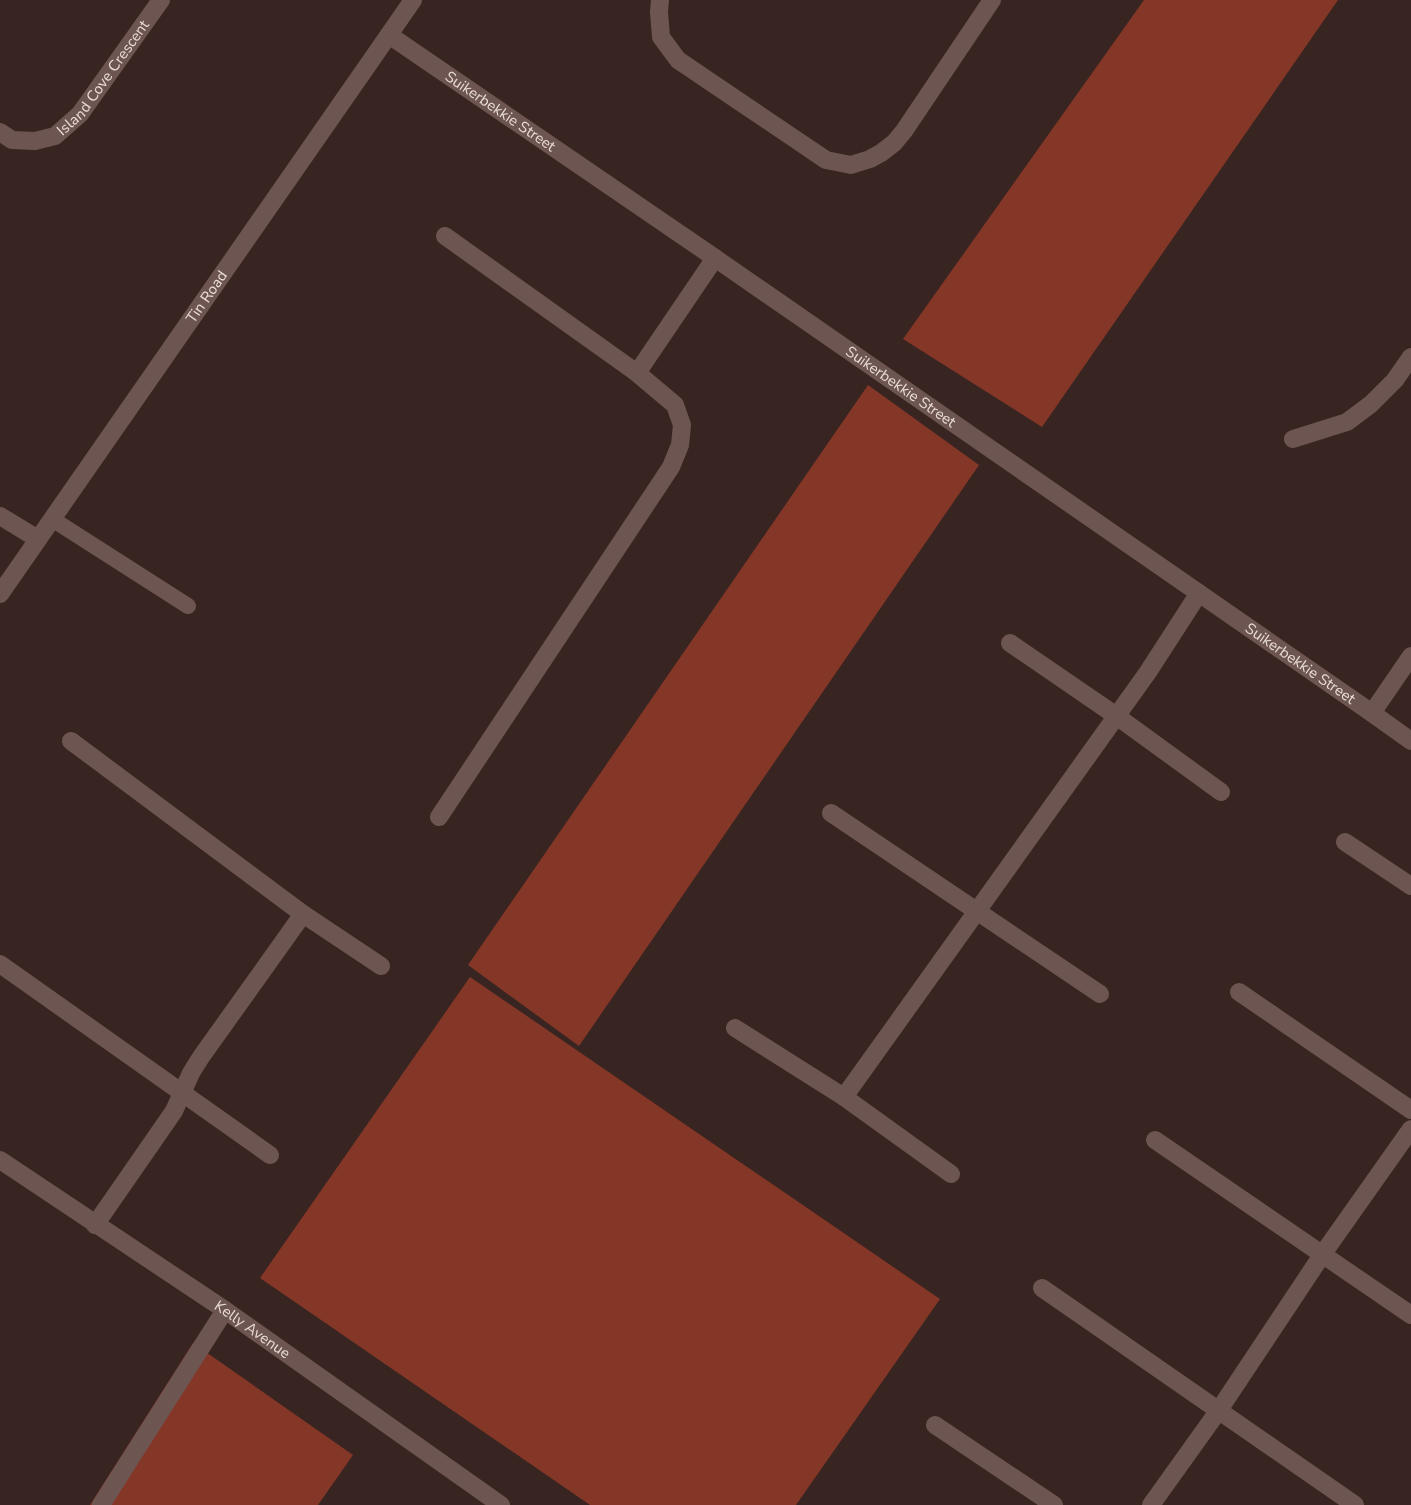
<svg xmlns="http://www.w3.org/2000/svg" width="1411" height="1505" font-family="'Nunito Sans',sans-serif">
  <rect width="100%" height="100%" fill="#382521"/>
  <!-- green -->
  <g fill="#843627">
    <path d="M1144 0H1338L1042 427 903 339Z"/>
    <path d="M868 385 979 465 579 1046 468 965Z"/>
    <path d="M470 977 940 1299 796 1505H590L260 1278Z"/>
    <path d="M193 1343 353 1455 318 1505H90Z"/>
  </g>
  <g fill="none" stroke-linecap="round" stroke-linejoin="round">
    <!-- lane -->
    <path stroke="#6d5652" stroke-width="16" d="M52 519 188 606"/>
    <!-- street -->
    <g stroke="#6d5652" stroke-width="18">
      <path d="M660 0 659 12 661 37 678 60 826 160 851 165 870 159 881 153 894 143 904 131 992 0"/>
      <path id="s1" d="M389 35 715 258 1372 713 1411 741"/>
      <path id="s2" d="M0 132 12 140 35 141 55 136 80 114 161 0"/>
      <path d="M637 373 715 258"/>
      <path d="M1293 439 1347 422 1371 404 1395 380 1411 357"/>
      <path d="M0 516 38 539"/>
      <path id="s3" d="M0 594 413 0"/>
      <path d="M1010 643 1115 715 1221 792"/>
      <path d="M1372 713 1411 656"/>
      <path d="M71 741 303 914 201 1057 191 1073 174 1111 95 1225"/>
      <path d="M831 813 1100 994"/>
      <path d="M439 817 671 467 680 445 682 425 675 405 637 373 445 236"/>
      <path d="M1345 842 1411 886"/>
      <path d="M303 914 381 966"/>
      <path d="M0 964 270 1155"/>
      <path d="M1239 992 1411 1110"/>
      <path d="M735 1028 844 1097 951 1174"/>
      <path d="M844 1097 1148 672 1199 593"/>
      <path d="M1155 1140 1411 1315"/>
      <path id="s4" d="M0 1160 225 1310 501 1505"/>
      <path d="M1042 1288 1355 1505"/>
      <path d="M935 1425 1054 1505"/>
      <path d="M101 1505 225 1310"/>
      <path d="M1151 1505 1219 1410 1322 1255 1411 1129"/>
    </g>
  </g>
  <g text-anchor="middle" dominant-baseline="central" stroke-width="4.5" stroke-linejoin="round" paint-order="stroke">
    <!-- street labels -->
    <g font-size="15" fill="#ebddda" stroke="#382521">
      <text stroke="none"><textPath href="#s2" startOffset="134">Island Cove Crescent</textPath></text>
      <text stroke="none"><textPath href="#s1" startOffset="135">Suikerbekkie Street</textPath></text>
      <text stroke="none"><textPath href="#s3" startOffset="362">Tin Road</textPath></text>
      <text stroke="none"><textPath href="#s1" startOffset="621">Suikerbekkie Street</textPath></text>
      <text stroke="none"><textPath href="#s1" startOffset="1107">Suikerbekkie Street</textPath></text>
      <text stroke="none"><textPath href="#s4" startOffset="304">Kelly Avenue</textPath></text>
    </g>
  </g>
</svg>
